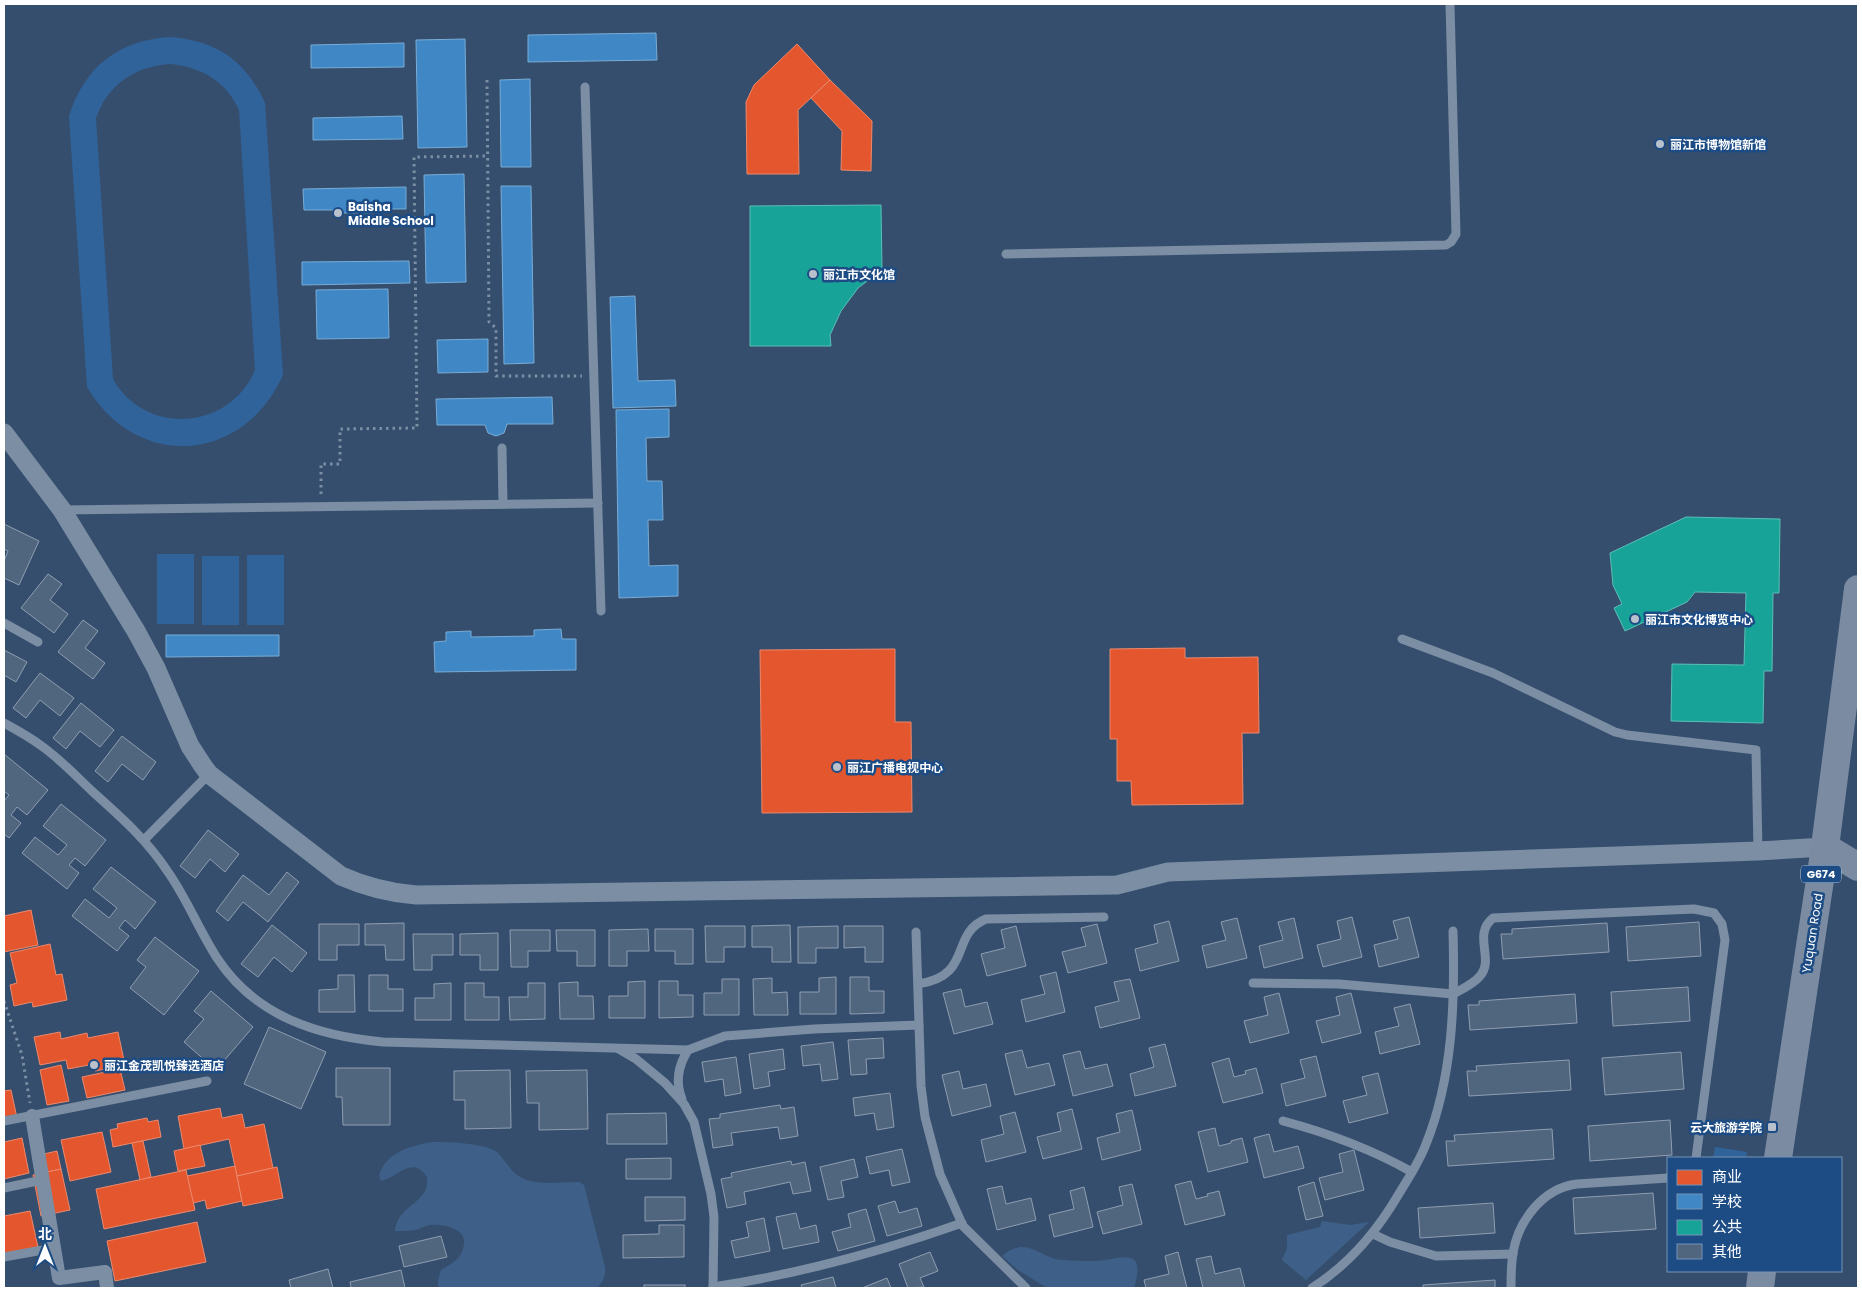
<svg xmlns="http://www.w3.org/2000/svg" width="1862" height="1292" font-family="Poppins,'Noto Sans SC',sans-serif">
  <rect width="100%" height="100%" fill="#354e6d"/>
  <!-- green -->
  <g fill="#31639b" fill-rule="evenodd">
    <path d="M171 37C217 41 246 61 265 103L283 375C243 464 137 471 87 387L69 116C85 66 119 40 171 37ZM171 64C201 67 226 81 239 110L255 370C230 430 146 437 113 379L96 119C107 84 136 66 171 64Z"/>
    <rect x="157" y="554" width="37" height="70"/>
    <rect x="247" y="555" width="37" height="70"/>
    <rect x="202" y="556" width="37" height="69"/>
    <path d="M1715 1147 1747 1152 1746 1158H1713Z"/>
  </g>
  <!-- water -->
  <g fill="#3e6088">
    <path d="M433 1142C447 1142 488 1143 498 1153 506 1161 511 1173 522 1178 538 1186 562 1182 579 1182L584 1185 605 1267C606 1276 603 1282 597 1288H438V1280L441 1270C453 1263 462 1259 464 1244 466 1228 443 1224 430 1225 425 1226 420 1229 415 1230 409 1231 402 1231 395 1231 397 1209 418 1206 426 1189 427 1186 427 1181 427 1177 412 1155 399 1177 381 1181L379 1176C385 1152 413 1145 433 1142Z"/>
    <path d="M1322 1221 1350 1225 1369 1222 1306 1280 1282 1260 1287 1248V1235L1320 1227Z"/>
    <path d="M1020 1247C1036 1246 1047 1260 1064 1260 1077 1261 1093 1262 1106 1260 1114 1259 1125 1255 1133 1259 1141 1264 1136 1281 1134 1288H1047L1018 1270 1002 1256 1010 1250Z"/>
  </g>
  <!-- shops -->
  <g fill="#e4572e" stroke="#ec896d">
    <path d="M797 44 830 80 798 110 799 174H747L746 102 754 85Z"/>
    <path d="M830 80 872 121 871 171 841 170 842 131 811 98Z"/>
    <path d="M1185 648V658L1258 657 1259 733H1242L1243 804 1132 805 1131 781H1117V739H1110V649Z"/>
    <path d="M895 649V722H911L912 812 762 813 760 650Z"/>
    <path d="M31 910 38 945 4 952V916Z"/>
    <path d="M50 944 56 975 62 974 67 1000 33 1007 32 1002 14 1006 10 985 17 983 10 953Z"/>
    <path d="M60 1032 61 1039 87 1033 88 1038 118 1032 125 1065 95 1071 94 1064 68 1069 66 1060 40 1065 34 1037Z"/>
    <path d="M61 1065 69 1101 47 1105 40 1070Z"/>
    <path d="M120 1069 125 1090 87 1098 82 1077Z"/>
    <path d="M11 1090 17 1118 4 1121V1091Z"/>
    <path d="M220 1108 222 1118 242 1114 245 1128 264 1124 273 1168 237 1176 229 1139 184 1149 178 1116Z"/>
    <path d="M147 1118 148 1122 158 1120 161 1137 113 1147 110 1130 118 1128 117 1124Z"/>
    <path d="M102 1132 111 1172 70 1181 61 1140Z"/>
    <path d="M22 1138 29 1173 4 1179V1142Z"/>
    <path d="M143 1141 151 1177 140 1180 132 1143Z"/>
    <path d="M200 1145 205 1166 178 1171 174 1151Z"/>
    <path d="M57 1151 61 1169 38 1174 35 1156Z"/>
    <path d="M235 1166 242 1201 207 1209 205 1200 193 1203 187 1176Z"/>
    <path d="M277 1167 283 1198 243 1206 237 1176Z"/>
    <path d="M61 1169 70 1210 41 1216 33 1175Z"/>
    <path d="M186 1170 195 1210 104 1229 96 1189Z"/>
    <path d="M30 1211 38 1247 4 1254V1216Z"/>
    <path d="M197 1222 206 1262 115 1281 107 1241Z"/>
  </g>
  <!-- schools -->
  <g fill="#3f88c5" stroke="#79acd6">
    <path d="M656 33 657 60 528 62V35Z"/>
    <path d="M465 39 467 147 418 148 416 40Z"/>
    <path d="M404 43V67L311 68V45Z"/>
    <path d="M530 79 531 167H501L500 80Z"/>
    <path d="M402 116 403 139 313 140V118Z"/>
    <path d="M464 174 466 282 426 283 424 175Z"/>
    <path d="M501 186H531L534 363 504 364Z"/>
    <path d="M406 187V209H372V213H340V210H304L303 189Z"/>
    <path d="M409 261 410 283 302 285V262Z"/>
    <path d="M388 289 389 338 317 339 316 290Z"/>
    <path d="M635 296 638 381 675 380 676 406 613 408 610 297Z"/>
    <path d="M488 339V372L438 373 437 340Z"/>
    <path d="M552 397 553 424H507L504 433 496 436 488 433 485 425H437L436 399Z"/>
    <path d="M669 409V437L646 438 647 481H662L663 520H648L649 566 678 565V596L619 598 616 410Z"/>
    <path d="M561 629 562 639H576V670L435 672 434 642 446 641V632L471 631V637L534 636V630Z"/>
    <path d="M166 635H279V656L166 657Z"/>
  </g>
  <!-- public -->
  <g fill="#17a398" stroke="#5dbfb7">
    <path d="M881 205 882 270 858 288 841 311 830 335 831 346H750V206Z"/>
    <path d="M1686 517 1780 519 1779 593H1773L1772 671H1764L1763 723 1671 721 1672 664 1744 665 1746 593 1695 592 1687 602 1625 631 1614 608 1622 604 1613 585 1610 553Z"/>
  </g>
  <!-- building -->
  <g fill="#50657e" stroke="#8f9eb1">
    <path d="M4 524 39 541 19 585 4 578V561L8 551 4 549Z"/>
    <path d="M48 574 62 584 50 600 68 614 54 633 21 608Z"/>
    <path d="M83 620 98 631 85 648 105 663 93 679 58 652Z"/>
    <path d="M4 650 27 662 16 682 4 675Z"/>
    <path d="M40 673 74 698 60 716 40 700 26 718 13 708Z"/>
    <path d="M81 703 114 730 100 747 80 731 66 749 53 738Z"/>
    <path d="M122 736 156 762 143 780 122 764 108 782 95 771Z"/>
    <path d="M4 754 48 790 27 815 17 807 11 815 21 823 9 838 4 834V801L9 795 4 791Z"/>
    <path d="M61 804 106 840 85 866 75 858 69 865 79 873 67 889 22 853 35 837 58 855 67 845 43 826Z"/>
    <path d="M208 830 239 854 225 872 210 859 195 878 180 866Z"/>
    <path d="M111 867 156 902 135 929 125 920 119 928 129 936 117 951 72 916 85 899 109 918 117 908 93 889Z"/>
    <path d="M287 872 299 882 268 922 243 902 228 921 216 911 243 875 269 895Z"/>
    <path d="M1352 917 1362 957 1323 967 1317 945 1341 939 1337 921Z"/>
    <path d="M1409 917 1419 957 1379 967 1374 945 1398 939 1393 921Z"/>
    <path d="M1237 918 1247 958 1207 968 1202 946 1226 940 1221 922Z"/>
    <path d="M1294 918 1303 958 1264 968 1259 946 1283 940 1278 922Z"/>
    <path d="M1169 921 1179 961 1140 971 1135 949 1158 943 1154 925Z"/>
    <path d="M1699 922 1701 956 1628 961 1626 927Z"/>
    <path d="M404 923V960H386L385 945H365V924Z"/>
    <path d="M1607 923 1609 952 1503 959 1501 934H1512V929Z"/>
    <path d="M319 924H359V945H337V960H319Z"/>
    <path d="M1097 924 1107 963 1068 973 1062 952 1086 946 1081 928Z"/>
    <path d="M272 925 307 953 292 972 274 957 258 977 241 964Z"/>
    <path d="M790 925 791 962H772V947H752V926Z"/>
    <path d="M705 926H745V947H724V962H706Z"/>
    <path d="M838 926V948H816V963H798V927Z"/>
    <path d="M844 926H883V962H865V947L844 948Z"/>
    <path d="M1016 926 1026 966 987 976 981 954 1005 948 1001 930Z"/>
    <path d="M648 929 649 951H627V966H609V930Z"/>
    <path d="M655 929H693V964H675V951H655Z"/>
    <path d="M510 930H550V951H528V967H511Z"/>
    <path d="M556 930H595V966H577V951H557Z"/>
    <path d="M498 933V970H480V955H460V934Z"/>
    <path d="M413 934H453V955H432V970H414Z"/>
    <path d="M155 937 199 971 164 1015 130 988 146 967 137 960Z"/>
    <path d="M1056 972 1065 1012 1026 1022 1021 1000 1045 994 1040 976Z"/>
    <path d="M338 975H354L355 1012H319V990L338 989Z"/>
    <path d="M369 975H388V989H403V1011H369Z"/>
    <path d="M836 977V1014H800V992H819V978Z"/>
    <path d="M850 977H869V991H884V1013L850 1014Z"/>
    <path d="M772 978V993L787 992 788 1015H754L753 979Z"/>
    <path d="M722 979H739V1015H704V993H722Z"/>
    <path d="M1130 979 1140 1018 1100 1028 1095 1007 1119 1001 1114 982Z"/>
    <path d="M645 981V1018H609V996H628V982Z"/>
    <path d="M659 981H678V995H693V1017L659 1018Z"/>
    <path d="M578 982V996H593L594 1019H560L559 983Z"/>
    <path d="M451 983V1020H415V998H434V984Z"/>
    <path d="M465 983H484V997H499V1020H465Z"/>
    <path d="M528 983H545V1019L510 1020 509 997H528Z"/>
    <path d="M1688 987 1690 1021 1613 1026 1611 992Z"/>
    <path d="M961 989 965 1007 987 1002 993 1024 954 1034 943 993Z"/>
    <path d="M211 991 253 1027 216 1070 184 1042 204 1019 194 1011Z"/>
    <path d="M1279 993 1289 1033 1250 1043 1244 1021 1268 1015 1264 997Z"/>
    <path d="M1351 993 1361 1033 1322 1043 1316 1021 1340 1015 1336 997Z"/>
    <path d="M1575 994 1577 1023 1470 1030 1468 1005H1479V1001Z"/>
    <path d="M1410 1004 1420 1044 1380 1054 1375 1032 1399 1026 1394 1008Z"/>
    <path d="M269 1027 326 1052 301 1109 244 1084Z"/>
    <path d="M883 1038 884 1058 866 1059 867 1074 851 1075 848 1040Z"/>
    <path d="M833 1042 838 1079 822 1081 820 1064 803 1066 801 1046Z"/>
    <path d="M1165 1044 1176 1086 1135 1096 1130 1074 1154 1067 1149 1048Z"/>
    <path d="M783 1049 785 1069 768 1072 770 1086 754 1089 749 1054Z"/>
    <path d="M1022 1050 1027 1068 1049 1063 1055 1085 1015 1095 1005 1054Z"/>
    <path d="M1080 1051 1085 1069 1107 1064 1113 1086 1073 1096 1063 1055Z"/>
    <path d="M1681 1052 1684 1089 1605 1095 1602 1058Z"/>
    <path d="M1316 1056 1326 1096 1286 1106 1281 1084 1305 1078 1300 1060Z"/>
    <path d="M736 1057 741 1093 725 1096 723 1079 705 1082 702 1062Z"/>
    <path d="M1229 1058 1234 1077 1246 1074 1245 1071 1256 1068 1263 1093 1223 1103 1212 1063Z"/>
    <path d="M1569 1060 1571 1090 1469 1096 1467 1071H1477L1476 1066Z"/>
    <path d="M336 1068H390V1125H343L342 1097H336Z"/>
    <path d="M510 1070 511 1128 465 1129V1100H454V1071Z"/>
    <path d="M587 1070 588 1129 539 1130V1103H527L526 1071Z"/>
    <path d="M959 1071 963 1089 986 1084 991 1106 952 1116 942 1075Z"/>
    <path d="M1378 1073 1388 1113 1349 1123 1343 1101 1367 1095 1362 1077Z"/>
    <path d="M890 1093 894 1127 877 1130 874 1113 855 1116 853 1098Z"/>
    <path d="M780 1105 781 1109 794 1107 798 1136 780 1139 778 1127 731 1133 733 1145 713 1148 709 1119 720 1118V1114Z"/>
    <path d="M1072 1109 1082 1149 1043 1159 1037 1137 1061 1131 1057 1113Z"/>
    <path d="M1132 1110 1141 1150 1102 1160 1097 1138 1120 1132 1116 1114Z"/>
    <path d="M1015 1112 1026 1152 986 1162 981 1140 1004 1134 1000 1116Z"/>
    <path d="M666 1113 667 1144H607V1114Z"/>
    <path d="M1670 1120 1672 1155 1590 1161 1588 1126Z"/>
    <path d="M1215 1128 1219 1146 1231 1143V1141L1242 1138 1248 1162 1208 1172 1198 1132Z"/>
    <path d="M1552 1129 1554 1159 1448 1166 1446 1141H1455L1454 1135Z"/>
    <path d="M1269 1134 1274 1152 1298 1146 1304 1168 1264 1178 1254 1138Z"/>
    <path d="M902 1149 910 1182 892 1186 889 1170 870 1174 866 1157Z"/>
    <path d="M1354 1150 1364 1190 1325 1200 1319 1178 1343 1172 1339 1154Z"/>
    <path d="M671 1158V1179H626V1159Z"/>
    <path d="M854 1159 858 1177 841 1181 844 1197 828 1200 820 1167Z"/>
    <path d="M791 1161 792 1165 805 1162 811 1191 793 1194 790 1182 744 1192 746 1204 727 1208 721 1179 732 1177 731 1173Z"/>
    <path d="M1191 1181 1196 1199 1208 1196 1207 1194 1219 1191 1225 1215 1185 1225 1175 1185Z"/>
    <path d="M1314 1182 1323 1216 1306 1220 1298 1187Z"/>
    <path d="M1132 1184 1142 1224 1103 1234 1097 1212 1123 1205 1119 1187Z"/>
    <path d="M1002 1186 1006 1204 1031 1198 1036 1220 997 1230 987 1189Z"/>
    <path d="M1084 1187 1093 1227 1054 1237 1049 1215 1074 1209 1070 1191Z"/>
    <path d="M1653 1193 1656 1229 1575 1234 1573 1198Z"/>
    <path d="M645 1197H685V1220L645 1221Z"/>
    <path d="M895 1201 899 1213 917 1208 922 1226 887 1236 878 1206Z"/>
    <path d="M1493 1203 1495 1233 1420 1238 1418 1208Z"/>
    <path d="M866 1209 875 1241 838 1251 832 1232 851 1227 848 1214Z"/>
    <path d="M796 1213 800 1229 816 1225 819 1242 783 1249 776 1217Z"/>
    <path d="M764 1218 770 1251 735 1258 731 1241 749 1237 746 1222Z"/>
    <path d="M659 1225H684V1257L623 1258V1235L659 1234Z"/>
    <path d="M441 1236 447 1257 404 1267 399 1246Z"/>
    <path d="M930 1252 938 1271 920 1278 924 1287 908 1288 899 1264Z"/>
    <path d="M1178 1252 1187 1288H1146L1144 1280 1169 1274 1165 1256Z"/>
    <path d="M1211 1256 1215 1274 1240 1268 1245 1288H1203L1196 1259Z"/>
    <path d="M328 1269 333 1288H291L289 1280Z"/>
    <path d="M401 1270 405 1288H351L350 1282Z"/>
    <path d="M833 1277 836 1288H802L801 1285Z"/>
    <path d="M887 1278 891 1288H862Z"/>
    <path d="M1495 1280V1288H1498H1423V1285Z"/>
    <rect x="644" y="1285" width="41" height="3"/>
  </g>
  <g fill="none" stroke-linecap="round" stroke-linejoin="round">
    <!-- path -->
    <g stroke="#7b8ea3" stroke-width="3" stroke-dasharray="2.5 4" stroke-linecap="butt">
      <path d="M487 80 489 322 496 328V376H582"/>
      <path d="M321 494V464H340V429L417 428 414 157 488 156"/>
      <path d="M4 1001 22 1055 30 1103"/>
    </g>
    <!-- service -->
    <g stroke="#7b8ea3" stroke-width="9">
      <path d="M585 87 601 611"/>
      <path d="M1006 254 1446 245 1451 242 1456 234 1450 4"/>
      <path d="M502 448 503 504"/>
      <path d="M62 510 598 503"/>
      <path d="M4 623 38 642"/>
      <path d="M1402 639 1493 673 1615 732 1627 735 1756 750 1758 851"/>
      <path d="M4 723C17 730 31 738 43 747 61 760 77 777 93 792 121 817 148 841 168 872 187 899 199 930 217 958 255 1016 317 1036 383 1042L688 1050 725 1036 814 1029 919 1025"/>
      <path d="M144 840 209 774"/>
      <path d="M916 932 921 1086 925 1117 940 1174 963 1226 1026 1288"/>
      <path d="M1253 983 1339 984 1453 994C1462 989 1474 984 1480 976 1495 959 1472 935 1493 918L1694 909 1714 913 1722 924 1725 940 1696 1158"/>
      <path d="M918 984C974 976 949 934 986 919L1104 917"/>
      <path d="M619 1049 636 1059 665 1083 684 1104 694 1122 711 1194 714 1217 713 1288"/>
      <path d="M682 1099C675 1082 678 1066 688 1050"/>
      <path d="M4 1121 207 1081"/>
      <path d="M1283 1121C1328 1133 1371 1149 1412 1172"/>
      <path d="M4 1188 42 1180"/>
      <path d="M1373 1234 1390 1242 1436 1256 1513 1254"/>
      <path d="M4 1257 54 1248"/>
      <path d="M713 1287C799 1274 880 1252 962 1223"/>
      <path d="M1312 1288C1348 1265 1375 1234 1397 1197 1407 1180 1419 1163 1426 1144 1453 1077 1455 1002 1453 931"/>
      <path d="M1511 1288C1511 1277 1511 1265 1513 1253 1518 1221 1543 1188 1577 1184L1668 1178"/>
    </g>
    <!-- pedestrian -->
    <path stroke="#7b8ea3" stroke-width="14" d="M32 1116 59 1278 105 1272 107 1288"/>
    <!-- minor -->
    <path stroke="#7b8ea3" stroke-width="19" d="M4 433 62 510 136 631 156 668 190 746 203 766 209 774 341 876C366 887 390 893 416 895L1117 885 1168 872 1758 851 1825 847"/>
    <!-- trunk -->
    <g stroke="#7b8ca2" stroke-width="28">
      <path d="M1825 847 1858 867"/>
      <path d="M1778 1158 1825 847 1858 589"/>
      <path d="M1760 1288 1762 1271"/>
    </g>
  </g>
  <!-- markers -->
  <g fill="#b8c1cc" stroke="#1d4c85" stroke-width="2">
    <circle cx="1660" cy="144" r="5"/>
    <circle cx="338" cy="213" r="5"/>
    <circle cx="813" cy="274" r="5"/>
    <circle cx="1635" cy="619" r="5"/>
    <circle cx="837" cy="767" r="5"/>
    <circle cx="94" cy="1065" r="5"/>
    <rect x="1767" y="1122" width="10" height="10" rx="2.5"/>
  </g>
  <g text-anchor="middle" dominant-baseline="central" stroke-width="5" stroke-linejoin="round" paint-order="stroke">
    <!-- shield labels -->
    <rect fill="#1d4c85" stroke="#bbc9da" stroke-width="1" x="1801" y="865.5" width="40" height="17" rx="4"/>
    <g font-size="11" font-weight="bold" fill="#fff">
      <text x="1821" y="874">G674</text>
    </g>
    <!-- poi labels -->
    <g font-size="12" font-weight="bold" fill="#fff" stroke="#1d4c85" text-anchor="start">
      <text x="1670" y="144">丽江市博物馆新馆</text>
      <text x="348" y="206">Baisha<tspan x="348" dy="14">Middle School</tspan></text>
      <text x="823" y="274">丽江市文化馆</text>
      <text x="1645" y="619">丽江市文化博览中心</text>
      <text x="847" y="767">丽江广播电视中心</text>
      <text x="104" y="1065">丽江金茂凯悦臻选酒店</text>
      <text x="1762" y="1127" text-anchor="end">云大旅游学院</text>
    </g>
    <!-- street labels -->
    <g font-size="12" fill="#fff" stroke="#1d4c85">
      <text transform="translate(1812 933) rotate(-81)">Yuquan Road</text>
    </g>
  </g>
  <!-- border -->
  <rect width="1862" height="1292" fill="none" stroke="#ffffff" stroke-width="10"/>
  <!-- legend -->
  <rect x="1667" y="1157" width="175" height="115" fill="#1d4c85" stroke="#7794b6"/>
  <rect x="1677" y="1170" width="25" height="15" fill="#e4572e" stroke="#7794b6"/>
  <text x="1712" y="1182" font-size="15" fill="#ffffff">商业</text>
  <rect x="1677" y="1194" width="25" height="15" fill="#3f88c5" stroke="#7794b6"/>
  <text x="1712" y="1207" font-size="15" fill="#ffffff">学校</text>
  <rect x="1677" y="1220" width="25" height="15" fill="#17a398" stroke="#7794b6"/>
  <text x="1712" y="1232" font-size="15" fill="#ffffff">公共</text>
  <rect x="1677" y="1244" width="25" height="15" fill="#50657e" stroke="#7794b6"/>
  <text x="1712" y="1257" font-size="15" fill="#ffffff">其他</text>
  <!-- north arrow -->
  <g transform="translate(45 1247)" stroke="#1d4c85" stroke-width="4" paint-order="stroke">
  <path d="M0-4L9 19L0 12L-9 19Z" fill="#ffffff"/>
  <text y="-8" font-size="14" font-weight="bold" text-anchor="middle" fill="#ffffff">北</text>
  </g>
</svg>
